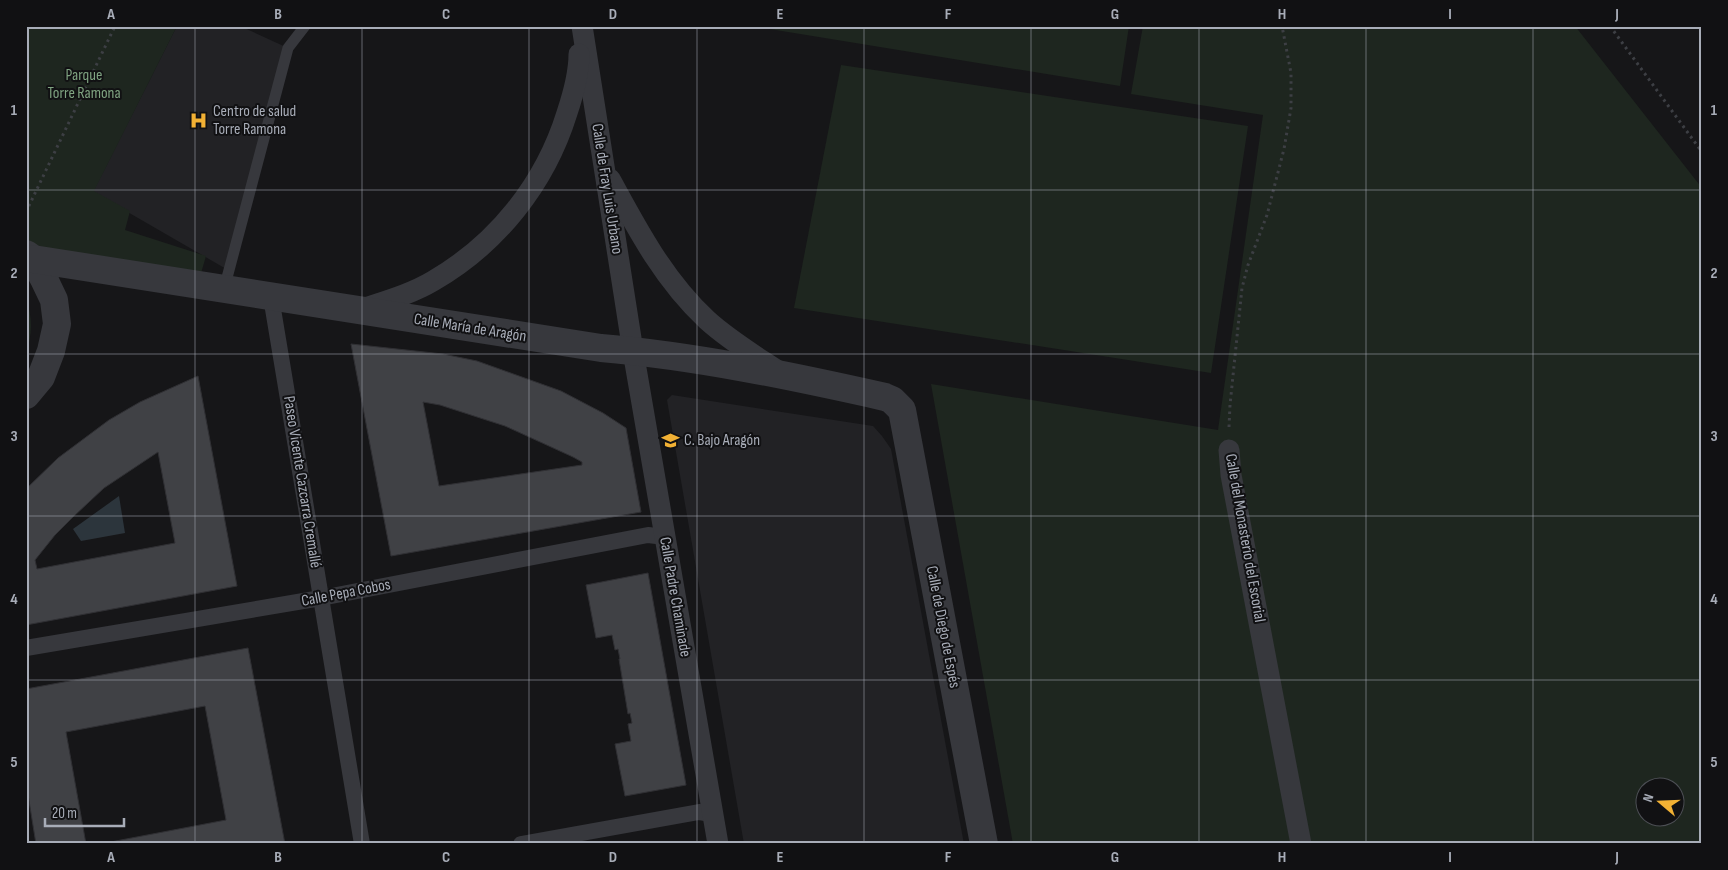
<svg xmlns="http://www.w3.org/2000/svg" width="1728" height="870" font-family="'Sofia Sans Condensed',sans-serif">
  <rect width="100%" height="100%" fill="#161618"/>
  <!-- built -->
  <g fill="#222225">
    <path d="M177 26H240L288 48 228 270 93 192Z"/>
    <path d="M672 395 873 426 882 436 891 449 964 844H744L667 400Z"/>
  </g>
  <!-- green -->
  <g fill="#1e261f" fill-rule="evenodd">
    <path d="M26 26H177L94 191 130 211 125 230 206 256 199 280 76 258 26 242Z"/>
    <path d="M751 26H1129L1120 86Z"/>
    <path d="M1143 26H1575L1702 188V844H1013L931 384 1218 430 1263 115 1131 94ZM1646 788H1676V818H1646Z"/>
    <path d="M841 65 1248 126 1211 373 794 308Z"/>
    <path d="M26 297C33 320 32 333 26 355Z"/>
  </g>
  <!-- water -->
  <path fill="#2c353c" d="M119 496 125 533 81 541 73 529Z"/>
  <!-- building -->
  <g fill="#404145" stroke="#303034" fill-rule="evenodd">
    <path d="M351 344 443 354 477 361 561 391 603 413 626 428 641 512 391 556ZM423 402 440 405 505 426 573 457 582 462V465L439 486Z"/>
    <path d="M198 376 237 586 26 625V489L58 458 109 420 140 402ZM158 452 175 543 37 569 35 560 55 535 73 517 104 488Z"/>
    <path d="M648 573 686 785 625 796 615 744 631 741 628 724 632 723 630 713 628 714 619 659H620L618 649 615 650 612 635 596 638 586 585Z"/>
    <path d="M248 648 285 844H100L226 820 205 706 66 732 86 844H36L26 782V689Z"/>
  </g>
  <g fill="none" stroke-linecap="round" stroke-linejoin="round">
    <!-- path -->
    <g stroke="#3d3f44" stroke-width="3" stroke-dasharray="2.5 4" stroke-linecap="butt">
      <path d="M1610 26 1702 152"/>
      <path d="M26 212 115 26"/>
      <path d="M1229 427 1230 405 1242 288 1248 265 1267 215 1284 149 1291 108V73L1282 26"/>
    </g>
    <!-- service -->
    <path stroke="#37383d" stroke-width="11" d="M224 289 288 48 305 26"/>
    <!-- pedestrian -->
    <g stroke="#37383d" stroke-width="16">
      <path d="M271 297 362 844"/>
      <path d="M26 648 321 598 648 535 665 537"/>
      <path d="M521 844 699 812 712 814"/>
    </g>
    <!-- minor -->
    <g stroke="#37383d" stroke-width="21">
      <path d="M582 26 633 351 718 844"/>
      <path d="M610 179C637 229 664 280 707 320 729 340 754 355 778 371"/>
      <path d="M362 309C386 301 411 294 433 281 497 244 545 184 567 113 573 95 579 74 579 54"/>
      <path d="M1229 450 1231 475 1301 844"/>
    </g>
    <!-- tertiary -->
    <g stroke="#37383d" stroke-width="28">
      <path d="M26 254 33 259 44 279 54 300 57 324 51 351 41 377 26 395"/>
      <path d="M33 259 601 348C696 356 791 376 885 397L892 400 902 410 984 844"/>
    </g>
  </g>
  <!-- grid -->
  <path fill="none" stroke="#a8adb8" stroke-width="1" stroke-opacity="0.55" d="M195 26V844M362 26V844M529 26V844M697 26V844M864 26V844M1031 26V844M1199 26V844M1366 26V844M1533 26V844M26 190H1702M26 354H1702M26 516H1702M26 680H1702"/>
  <!-- icons -->
  <defs>
    <symbol id="hospital-bare" viewBox="-9 -9 18 18"><path d="M-5-5h3v3.5h4V-5h3V5h-3V1.5h-4V5h-3Z" fill="#f2b134" stroke="#111113" stroke-width="2.5" paint-order="stroke"/></symbol>
    <symbol id="university-bare" viewBox="-9 -9 18 18"><path d="M0-5L7-2L0 1L-7-2ZM-4 1L0 2.5L4 1V4Q0 6-4 4Z" fill="#f2b134" stroke="#111113" stroke-width="2.5" paint-order="stroke"/></symbol>
  </defs>
  <g fill-rule="evenodd">
    <use href="#hospital-bare" x="186" y="108" width="25" height="25"/>
    <use href="#university-bare" x="658" y="428" width="25" height="25"/>
  </g>
  <g text-anchor="middle" dominant-baseline="central" stroke-width="4" stroke-linejoin="round" paint-order="stroke">
    <!-- park labels -->
    <g font-size="16" fill="#7fa381" stroke="#111113">
      <text x="84" y="75">Parque<tspan x="84" dy="18">Torre Ramona</tspan></text>
    </g>
    <!-- poi labels -->
    <g font-size="16" fill="#a8adb8" stroke="#111113" text-anchor="start">
      <text x="213" y="111">Centro de salud<tspan x="213" dy="18">Torre Ramona</tspan></text>
      <text x="684" y="440">C. Bajo Aragón</text>
    </g>
    <!-- street labels -->
    <g font-size="16" fill="#a8adb8" stroke="#111113">
      <text transform="translate(607 189) rotate(81)">Calle de Fray Luis Urbano</text>
      <text transform="translate(470 328) rotate(9)">Calle María de Aragón</text>
      <text transform="translate(302 482) rotate(81)">Paseo Vicente Cazcarra Cremallé</text>
      <text transform="translate(1245 538) rotate(80)">Calle del Monasterio del Escorial</text>
      <text transform="translate(346 593) rotate(-11)">Calle Pepa Cobos</text>
      <text transform="translate(675 597) rotate(80)">Calle Padre Chaminade</text>
      <text transform="translate(943 627) rotate(79)">Calle de Diego de Espés</text>
    </g>
  </g>
  <!-- border -->
  <rect width="1728" height="870" fill="none" stroke="#111113" stroke-width="55"/>
  <!-- north arrow -->
  <g transform="translate(1660 802) rotate(289)"><circle r="24" fill="#111113" stroke="#4d4f55"/>
  <path d="M0-4L9 19L0 12L-9 19Z" fill="#f2b134"/>
  <text y="-8" font-size="14" font-weight="bold" text-anchor="middle" fill="#a8adb8">N</text>
  </g>
  <!-- scale -->
  <path d="M45 818v8h79v-8" fill="none" stroke="#a8adb8" stroke-width="2.5"/>
  <text x="52" y="818" font-size="15" fill="#a8adb8" stroke="#111113" stroke-width="4" paint-order="stroke">20 m</text>
  <rect x="28" y="28" width="1672" height="814" fill="none" stroke="#a8adb8" stroke-width="2"/>
  <g font-size="16" text-anchor="middle" font-weight="bold" fill="#a8adb8">
    <text x="111" y="19">A</text>
    <text x="278" y="19">B</text>
    <text x="446" y="19">C</text>
    <text x="613" y="19">D</text>
    <text x="780" y="19">E</text>
    <text x="948" y="19">F</text>
    <text x="1115" y="19">G</text>
    <text x="1282" y="19">H</text>
    <text x="1450" y="19">I</text>
    <text x="1617" y="19">J</text>
    <text x="14" y="115">1</text>
    <text x="1714" y="115">1</text>
    <text x="14" y="278">2</text>
    <text x="1714" y="278">2</text>
    <text x="14" y="441">3</text>
    <text x="1714" y="441">3</text>
    <text x="14" y="604">4</text>
    <text x="1714" y="604">4</text>
    <text x="14" y="767">5</text>
    <text x="1714" y="767">5</text>
    <text x="111" y="862">A</text>
    <text x="278" y="862">B</text>
    <text x="446" y="862">C</text>
    <text x="613" y="862">D</text>
    <text x="780" y="862">E</text>
    <text x="948" y="862">F</text>
    <text x="1115" y="862">G</text>
    <text x="1282" y="862">H</text>
    <text x="1450" y="862">I</text>
    <text x="1617" y="862">J</text>
  </g>
</svg>
